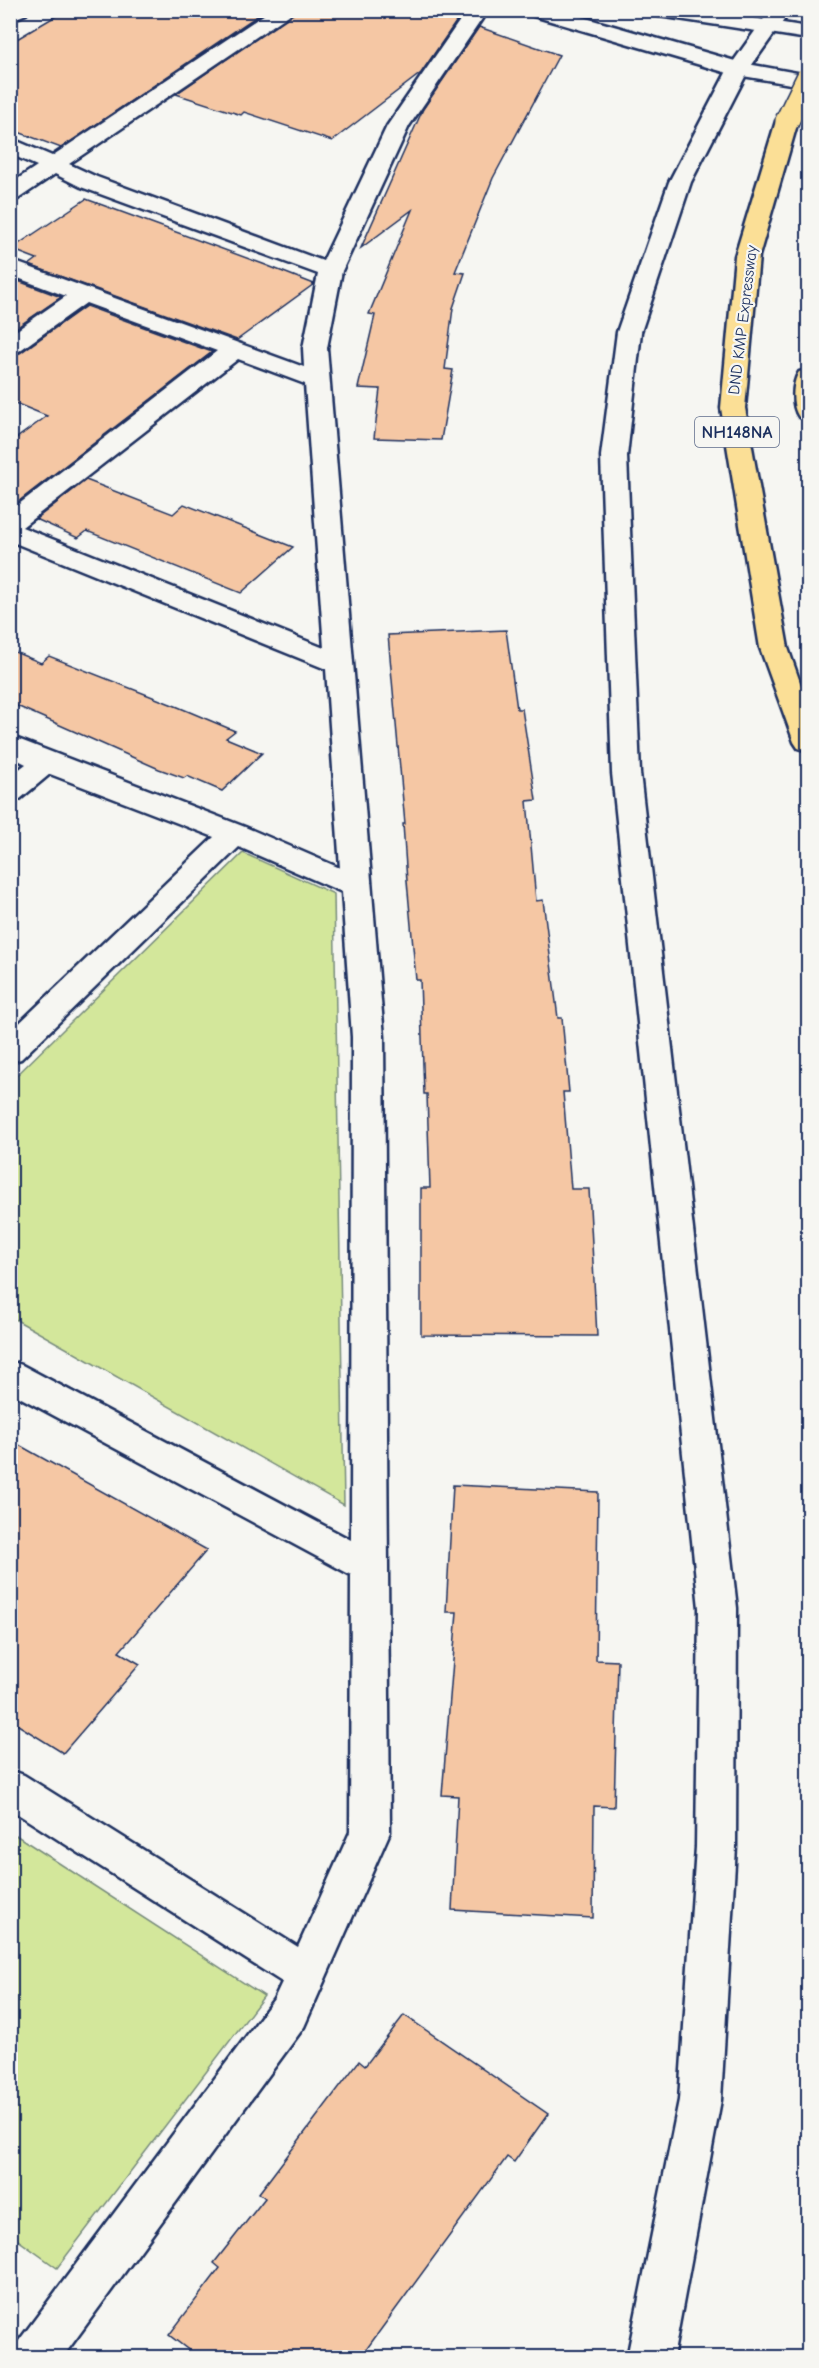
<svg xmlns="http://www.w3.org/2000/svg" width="819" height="2368" font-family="'Comic Neue',sans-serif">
  <rect width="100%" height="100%" fill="#f6f6f2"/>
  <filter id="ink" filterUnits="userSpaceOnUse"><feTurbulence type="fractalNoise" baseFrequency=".0167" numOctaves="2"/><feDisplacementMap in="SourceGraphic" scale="12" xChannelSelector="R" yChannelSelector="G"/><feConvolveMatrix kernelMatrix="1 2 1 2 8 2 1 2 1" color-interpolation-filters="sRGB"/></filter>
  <g filter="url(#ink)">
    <!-- green -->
    <g fill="#d3e79b" stroke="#778b7c" stroke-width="1.5">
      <path d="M243 853 334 894 344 1505 11 1317V1081Z"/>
      <path d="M11 1832 264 1996 57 2268 11 2235Z"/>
    </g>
    <!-- building -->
    <g fill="#f5c7a4" stroke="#1b2f5e" stroke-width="1.5">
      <path d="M66 10H266L61 148 10 129V43Z"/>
      <path d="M298 10H432L458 19 421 73 332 141 244 112 241 115 176 94Z"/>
      <path d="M479 27 559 55 493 178 455 272 465 273 453 308 445 369 453 370 441 440 374 438 380 389 358 388 375 315 369 314 412 210 361 248 423 109Z"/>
      <path d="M86 199 263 264 314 284 237 340 29 265 37 259 11 249Z"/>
      <path d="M10 278 61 297 10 332Z"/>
      <path d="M86 306 212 352 10 508V443L47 416 10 401V355L20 353Z"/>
      <path d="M86 480 173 514 184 504 293 547 241 593 87 531 78 538 36 519Z"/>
      <path d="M506 630 517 709H522L536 800 527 801 536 901 543 900 558 1018H562L569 1092H563L571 1189H589L597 1336 421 1335V1188H430L427 1094H424L420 980H416L407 881 403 824H405L388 635Z"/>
      <path d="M10 650 41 663 49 656 178 707 235 731 226 738 262 753 222 791 187 776 184 778 159 769 10 703Z"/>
      <path d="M10 1440 207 1550 119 1652 140 1664 63 1753 10 1720Z"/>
      <path d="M453 1485 598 1492 596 1660 618 1661 614 1807 594 1806 593 1918 452 1910 458 1796 442 1795 457 1612H446Z"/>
      <path d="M404 2015 548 2114 514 2162 507 2157 360 2358H199L169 2335 220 2268 214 2263 265 2198 259 2193 359 2061 365 2066Z"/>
    </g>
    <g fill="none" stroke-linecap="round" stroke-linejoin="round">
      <defs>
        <g id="minor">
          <path d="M10 10H29L26 14 10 21Z"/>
          <path d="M271 10H296L69 164 97 177 323 261 387 126 467 10H488L409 126 342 271 327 348 384 1037 390 1832 304 2027 62 2358H12L18 2342 274 1999 282 1982 10 1809V1770L24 1775 298 1947 350 1832 351 1575 10 1392V1361L22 1365 351 1540 352 1037 342 892 239 847 21 1059 10 1062V1032L214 837 50 774 20 799 10 801V776L26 764 10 756V736L245 827 340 868 326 669 10 541V511L217 351 86 303 19 351 10 353V335L66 296 10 275V260L304 367 303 348 318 274 81 187 55 174 18 199 10 201V184L37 166 10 154V138L52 156ZM238 359 305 384 324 648 22 527Z"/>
          <path d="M524 10H558L742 63 808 75V87L731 74 527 14Z"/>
          <path d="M649 10H703L808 27V39L659 16 652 14Z"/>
        </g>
        <path id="tertiary" d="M770 10H791L749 69 691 182 641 332 627 456 640 773 737 1608 736 1847 721 2100 673 2358H627L679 2100 696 1847 699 1608 612 773 601 456 617 332 669 182 728 69Z"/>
        <g id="trunk">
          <path d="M787 114 795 116 798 121 759 256 745 408 788 648 808 705V751L798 748 794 742 760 648 721 408 735 256 776 121 779 116Z"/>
          <path d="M808 370V419L799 417C791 406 792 383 799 372Z"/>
        </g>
      </defs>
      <!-- minor casing -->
      <use href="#minor" stroke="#1b2f5e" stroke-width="5"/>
      <!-- tertiary casing -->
      <use href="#tertiary" stroke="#1b2f5e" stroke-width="5"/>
      <!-- trunk casing -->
      <use href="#trunk" stroke="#1b2f5e" stroke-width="5"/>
      <!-- minor -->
      <use href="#minor" fill="#f6f6f2" fill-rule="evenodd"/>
      <!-- tertiary -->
      <use href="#tertiary" fill="#f6f6f2" fill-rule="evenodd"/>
      <!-- trunk -->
      <use href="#trunk" fill="#fbdf96" fill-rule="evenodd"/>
      <defs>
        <path id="trunk-bridge" d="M787 121 808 78"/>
      </defs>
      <!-- trunk-bridge casing -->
      <use href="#trunk-bridge" stroke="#1b2f5e" stroke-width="26" stroke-linecap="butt"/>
      <!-- trunk-bridge -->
      <use href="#trunk-bridge" stroke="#fbdf96" stroke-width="23"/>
    </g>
  </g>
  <g text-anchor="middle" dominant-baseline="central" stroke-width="4.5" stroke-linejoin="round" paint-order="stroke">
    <!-- far-street labels -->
    <g font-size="16" fill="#1b2f5e" stroke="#f6f6f2">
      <text transform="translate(743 320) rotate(-83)">DND KMP Expressway</text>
    </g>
    <!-- shield labels -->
    <rect fill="#f6f6f2" stroke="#5d6b8a" stroke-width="1.5" x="695" y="417" width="84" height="30" rx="4.5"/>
    <g font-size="18" font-weight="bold" fill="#1b2f5e">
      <text x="737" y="432">NH148NA</text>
    </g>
  </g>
  <!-- margin -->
  <rect width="819" height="2368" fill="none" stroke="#f6f6f2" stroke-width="36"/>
  <rect x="18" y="18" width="783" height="2332" fill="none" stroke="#1b2f5e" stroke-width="2" filter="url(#ink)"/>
</svg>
